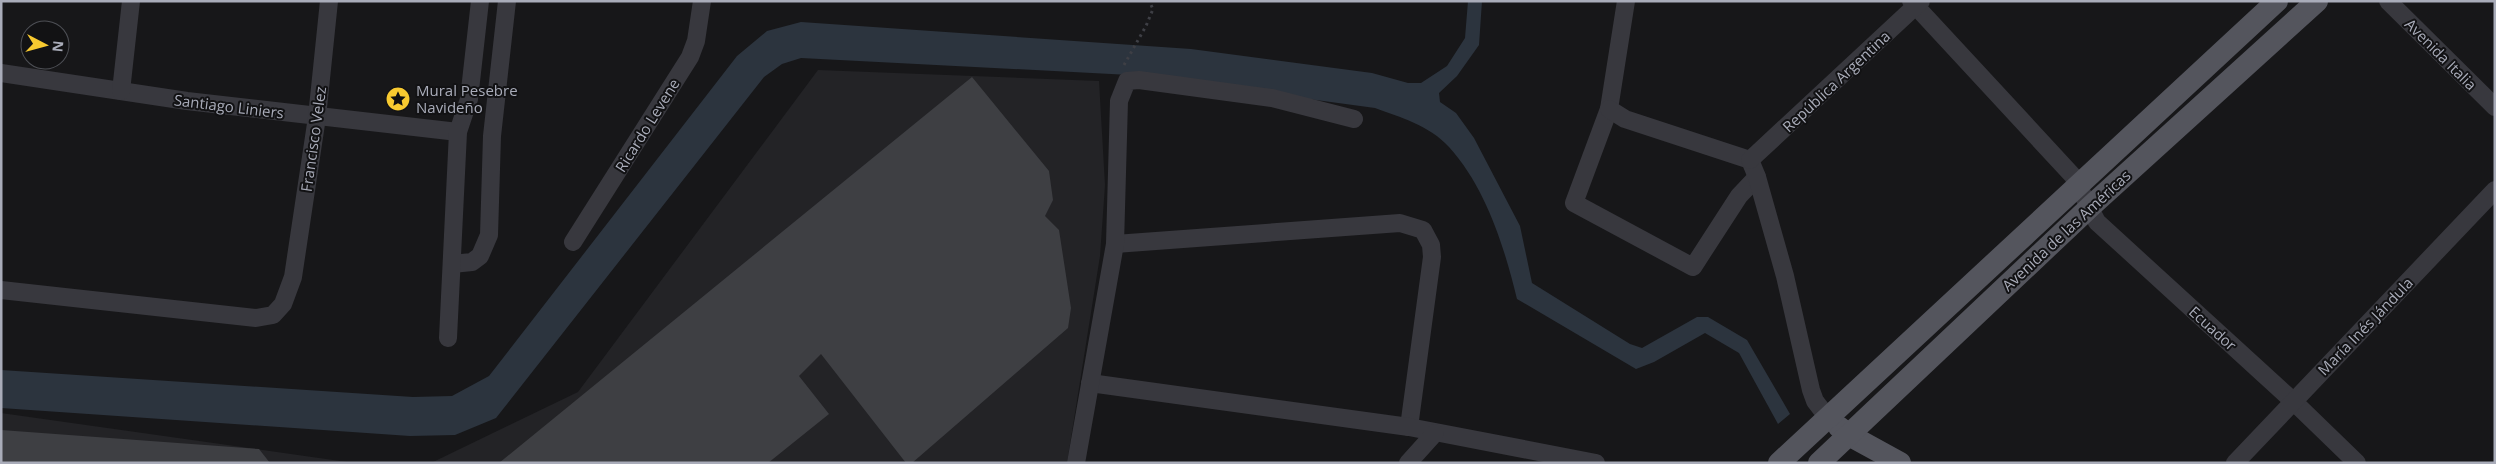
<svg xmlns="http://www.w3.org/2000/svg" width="2496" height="464" font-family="'Open Sans',sans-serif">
  <rect width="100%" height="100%" fill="#171719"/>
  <!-- built -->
  <g fill="#232326">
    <path d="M818 70 1099 81 1105 185 1100 256 1067 463H431L578 392Z"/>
    <path d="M1 413 354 463H1Z"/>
  </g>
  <!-- water -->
  <path fill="#2c343e" d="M1468 1H1482L1479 45 1457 76 1439 93 1440 102 1456 113 1474 138 1520 226 1532 283 1630 344 1642 348 1697 317H1708L1747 340 1790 414 1778 424 1739 353 1705 333 1654 362 1636 369 1517 299C1504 246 1486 188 1449 147 1430 126 1400 117 1375 108L1130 75 801 58 782 64 764 77 496 418 455 435 410 436 1 408V370L413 397 452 396 489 376 737 56 767 31 801 22 1191 49 1372 73 1408 83H1421L1447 66 1465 38Z"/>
  <!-- building -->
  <g fill="#3e3f43">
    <path d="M972 77 1049 171 1053 200 1045 216 1059 230 1071 308 1068 328 912 463H906L821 354 799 376 829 414 768 463H499Z"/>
    <path d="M1 430 259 449 270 463H1Z"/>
  </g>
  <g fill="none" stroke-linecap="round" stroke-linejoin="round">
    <!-- path -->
    <path stroke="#3e3f45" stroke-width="3" stroke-dasharray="2.5 4" stroke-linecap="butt" d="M1124 65 1146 26 1153 9 1149 1"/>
    <!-- minor -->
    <g stroke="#38383e" stroke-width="18">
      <path d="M1626 1 1609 109 1574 203 1693 267 1739 196 1757 177"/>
      <path d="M1911 1 2073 176 2097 222 2293 401 2357 463"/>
      <path d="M2388 1 2495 107"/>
      <path d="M1 73 187 101 458 132"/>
      <path d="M121 91 131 1"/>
      <path d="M1609 109 1625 119 1750 160 1757 177 1785 276 1811 390 1815 401 1828 418"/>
      <path d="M1750 160 1921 1"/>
      <path d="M573 242 690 57 696 41 702 1"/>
      <path d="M1115 244 1400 223 1423 230 1431 245 1432 257 1409 427"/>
      <path d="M452 264 472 262 480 256 489 235 492 136 507 1"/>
      <path d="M1 290 256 318 273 315 283 304 293 277 317 117 329 1"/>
      <path d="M448 338 458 132 469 99 480 1"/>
      <path d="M1090 383 1409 427 1596 463"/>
      <path d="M1076 463 1115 244 1119 101 1127 81 1139 80 1272 98 1354 119"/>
      <path d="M1408 463 1435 433"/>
      <path d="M2235 463 2495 190"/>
    </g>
    <!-- major -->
    <g stroke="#54555d" stroke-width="22">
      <path d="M1839 427 1849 435 1900 463"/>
      <path d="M1779 463 2277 1"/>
      <path d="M1819 463 2090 207 2317 1"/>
    </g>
  </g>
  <!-- icons -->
  <defs>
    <symbol id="sight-disc" viewBox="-11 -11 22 22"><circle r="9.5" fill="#f8ca30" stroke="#121214"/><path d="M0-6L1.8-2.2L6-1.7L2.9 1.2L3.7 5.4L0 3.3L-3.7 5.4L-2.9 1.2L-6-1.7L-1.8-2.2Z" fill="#111"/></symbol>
  </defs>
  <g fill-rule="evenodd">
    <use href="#sight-disc" x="384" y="85" width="28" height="28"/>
  </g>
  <g text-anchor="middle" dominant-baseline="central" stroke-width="4" stroke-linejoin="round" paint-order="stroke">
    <!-- street labels -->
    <g font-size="15" fill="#a9acb9" stroke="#121214">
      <text transform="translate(2441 54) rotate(45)">Avenida Italia</text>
      <text transform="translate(1836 81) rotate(-43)">República Argentina</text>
      <text transform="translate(229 106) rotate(7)">Santiago Liniers</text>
      <text transform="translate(647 125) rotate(-58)">Ricardo Levene</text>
      <text transform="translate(313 139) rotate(-82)">Francisco Velez</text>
      <text transform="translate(2066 230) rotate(-43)">Avenida de las Américas</text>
      <text transform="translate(2365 326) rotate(-46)">María Inés Jándula</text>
      <text transform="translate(2213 328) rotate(42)">Ecuador</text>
    </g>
    <!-- poi labels -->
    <g font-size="15" fill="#a9acb9" stroke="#121214" text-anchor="start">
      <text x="416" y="90">Mural Pesebre<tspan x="416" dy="17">Navideño</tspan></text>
    </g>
  </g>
  <!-- border -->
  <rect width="2496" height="464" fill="none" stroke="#a9acb9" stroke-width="5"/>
  <!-- north arrow -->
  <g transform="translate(45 45) rotate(96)"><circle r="24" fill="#121214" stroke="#4e5056"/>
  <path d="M0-4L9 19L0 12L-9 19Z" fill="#f8ca30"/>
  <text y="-8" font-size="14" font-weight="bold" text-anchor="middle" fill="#a9acb9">N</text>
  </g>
</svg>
